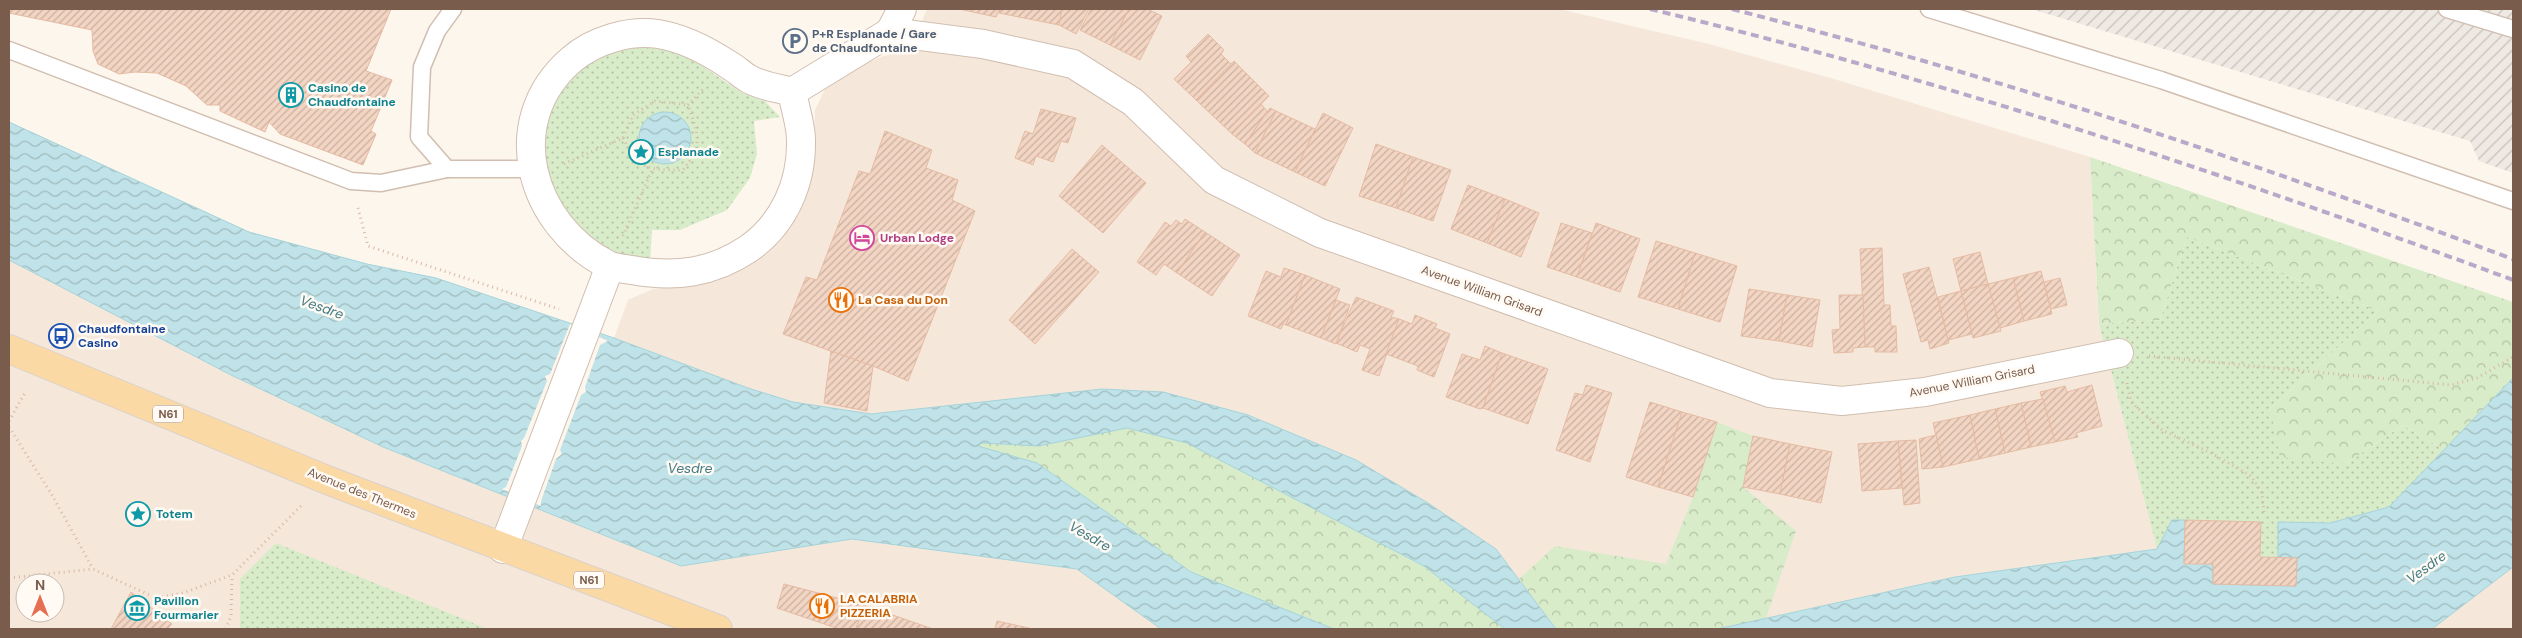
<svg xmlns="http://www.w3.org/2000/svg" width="2522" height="638" font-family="'DM Sans',sans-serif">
  <defs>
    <pattern id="industrial-furrows" width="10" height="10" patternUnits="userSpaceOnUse" patternTransform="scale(1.25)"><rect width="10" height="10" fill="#efe9e4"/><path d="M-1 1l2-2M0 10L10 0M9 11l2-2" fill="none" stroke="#c7c0bb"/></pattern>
    <pattern id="grass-dots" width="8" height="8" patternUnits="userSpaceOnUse" patternTransform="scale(1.25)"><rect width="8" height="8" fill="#d8ecc9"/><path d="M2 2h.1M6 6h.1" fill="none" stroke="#b4c2a5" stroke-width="1.8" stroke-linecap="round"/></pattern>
    <pattern id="forest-crowns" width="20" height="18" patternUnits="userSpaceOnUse" patternTransform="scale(1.25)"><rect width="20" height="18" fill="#d8ecc9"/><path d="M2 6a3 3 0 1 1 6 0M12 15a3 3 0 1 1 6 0" fill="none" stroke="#b4c2a5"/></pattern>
    <pattern id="water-waves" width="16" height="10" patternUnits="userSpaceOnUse" patternTransform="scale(1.25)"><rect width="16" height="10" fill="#bfe3e8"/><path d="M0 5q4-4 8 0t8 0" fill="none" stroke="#a0bbbe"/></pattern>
    <pattern id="building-hatch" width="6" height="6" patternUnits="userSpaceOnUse" patternTransform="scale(1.25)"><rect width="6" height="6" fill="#f3d5c3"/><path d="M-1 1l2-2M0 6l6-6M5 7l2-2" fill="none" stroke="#cab0a1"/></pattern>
  </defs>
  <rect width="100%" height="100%" fill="#fdf6ec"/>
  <!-- residential -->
  <g fill="#f5e8da" fill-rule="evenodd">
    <path d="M927 9H1559L1709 44 1834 79 2090 157 2099 324 2157 549 1955 577 1717 629H1556L1496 549 1428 503 1356 460 1248 415 1163 392 1102 389 871 414 840 411 793 402 748 388 614 338 628 300 653 289 697 284 732 270 814 138 815 110 825 89 844 75 864 64 884 56 910 50Z"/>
    <path d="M9 260 231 375 383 447 681 566 852 539 1077 569 1161 629H9ZM25 583H55V613H25Z"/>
    <path d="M2513 567V629H2432Z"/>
  </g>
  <!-- industrial -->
  <path fill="url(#industrial-furrows)" d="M2031 9H2513V173L2479 161 2470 141Z"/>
  <!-- grass -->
  <g fill="url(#grass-dots)">
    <path d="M654 44 669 47 692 59 742 93 765 101 780 117 754 121 757 154 750 178 727 210 680 230H652L650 264 607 251 576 230 553 199 539 151 551 103 585 62 615 49Z"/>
    <path d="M2187 237 2378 311 2270 409 2345 464 2403 425 2444 450 2389 507 2330 523 2279 522 2278 558 2260 557V522L2172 520 2157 549 2099 324 2160 320Z"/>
    <path d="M276 543 488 629H240V579Z"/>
  </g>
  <!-- forest -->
  <g fill="url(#forest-crowns)">
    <path d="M2090 157 2513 302V378L2444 450 2403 425 2345 464 2280 457 2270 409 2378 311 2187 237 2160 320 2099 324Z"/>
    <path d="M1717 422 1753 436 1743 487 1796 531 1766 618 1717 629H1556L1519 579 1555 546 1666 564 1693 497Z"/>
    <path d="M1127 428 1187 443 1424 566 1505 629H1334L1191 572 1037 463 977 446 982 443 1038 446Z"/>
  </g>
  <!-- water -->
  <g fill="url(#water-waves)" stroke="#a5d3da">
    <circle cx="665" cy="138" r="26"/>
    <path d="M9 122 249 232 367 264 436 278 614 338 748 388 793 402 871 414 1102 389 1163 392 1248 415 1356 460 1428 503 1496 549 1556 629H1505L1424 566 1187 443 1127 428 1038 446 982 443 978 446 1037 463 1191 572 1334 629H1161L1077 569 852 539 681 566 383 447 231 375 9 260Z"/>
    <path d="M2513 378V567L2432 629H1717L1955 577 2157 549 2172 520H2185L2184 563 2213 564V584L2296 586 2297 558H2278V522L2330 523 2389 507Z"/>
  </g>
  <!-- pier -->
  <path fill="#fdf6ec" d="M570 324 608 341 600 345 585 387 586 392 581 395 560 450 562 454 556 459 541 501V506L502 489 506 487 522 446 521 441 524 438 547 381 545 376 550 374Z"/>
  <!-- building -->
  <g fill="url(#building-hatch)" stroke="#e6bba3">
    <path d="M9 9H391L366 71 392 80 371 131 376 134 363 165 280 134 269 122 265 132 220 111V105H207L186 86 157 73 135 72 119 74 98 64 93 51 92 30 9 13Z"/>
    <path d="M959 9H1000L996 17Z"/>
    <path d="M1000 9H1062L1059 25 999 13Z"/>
    <path d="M1062 9H1089L1076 34 1059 25Z"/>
    <path d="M1091 9H1129L1110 45 1080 30Z"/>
    <path d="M1129 9H1147L1162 16 1140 60 1110 45Z"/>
    <path d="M1208 34 1224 50 1221 54 1231 64 1196 100 1174 79 1191 62 1186 56Z"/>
    <path d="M1234 61 1269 96 1232 134 1196 100Z"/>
    <path d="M1261 104 1267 111 1245 144 1232 134Z"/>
    <path d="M1270 108 1276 111 1255 153 1245 144Z"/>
    <path d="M1041 109 1076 118 1068 143 1061 141 1053 162 1036 156 1033 165 1015 158 1025 131 1033 134Z"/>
    <path d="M1276 111 1315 129 1295 172 1255 153Z"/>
    <path d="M1323 113 1353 128 1325 186 1295 172Z"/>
    <path d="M885 131 932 150 926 168 958 180 952 200 975 211 908 381 873 366 783 334 806 277 817 280 859 171 870 174Z"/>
    <path d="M1376 144 1413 157 1396 208 1359 196Z"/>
    <path d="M1102 145 1146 183 1103 233 1059 196Z"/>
    <path d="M1413 157 1451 170 1433 221 1396 208Z"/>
    <path d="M1468 185 1505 199 1487 243 1451 229Z"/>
    <path d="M1505 199 1539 213 1521 257 1487 243Z"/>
    <path d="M1185 219 1205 232 1177 273 1164 264 1156 275 1137 262 1165 222 1171 226 1176 220 1182 224Z"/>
    <path d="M1561 223 1592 233 1577 277 1547 267Z"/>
    <path d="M1596 223 1640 239 1620 292 1577 277Z"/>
    <path d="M1205 232 1240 255 1212 296 1177 273Z"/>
    <path d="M1656 241 1695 253 1678 309 1638 297Z"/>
    <path d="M1882 248 1884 305H1890L1891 326H1896L1897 352H1875V347H1865L1860 249Z"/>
    <path d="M1072 249 1099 272 1035 344 1009 320Z"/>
    <path d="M1980 252 1988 284 1961 291 1953 259Z"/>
    <path d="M1695 253 1737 266 1720 322 1678 309Z"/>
    <path d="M1929 267 1949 343 1930 349 1928 340 1921 342 1903 274Z"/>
    <path d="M1284 268 1305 275 1286 325 1283 324 1281 329 1248 316 1266 271 1281 277Z"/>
    <path d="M2041 271 2052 314 2024 321 2013 278Z"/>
    <path d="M1305 275 1340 289 1321 338 1286 325Z"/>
    <path d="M2013 278 2024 321 2000 328 1988 284Z"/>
    <path d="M2060 278 2067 305 2051 309 2044 282Z"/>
    <path d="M1988 284 2001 331 1973 338 1961 291Z"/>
    <path d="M1749 289 1787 295 1779 341 1741 336Z"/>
    <path d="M1961 291 1972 334 1948 340 1938 297Z"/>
    <path d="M1787 295 1820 300 1812 347 1779 341Z"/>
    <path d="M1839 295H1863L1865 347 1853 348V352L1834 353 1832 330 1840 329Z"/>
    <path d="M1356 297 1394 311 1391 317 1399 319 1379 376 1362 370 1370 349 1360 345 1357 352 1336 343Z"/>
    <path d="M1336 300 1350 305 1336 344 1321 338Z"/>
    <path d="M1415 315 1437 324 1435 328 1450 334 1434 377 1417 370 1418 366 1386 354 1399 319 1412 324Z"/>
    <path d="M1485 346 1502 353 1483 408 1480 409 1446 397 1462 354 1480 360Z"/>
    <path d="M831 351 873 366 867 411 824 403Z"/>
    <path d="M1502 353 1548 369 1528 424 1483 408Z"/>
    <path d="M1586 385 1612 393 1590 462 1556 450 1575 393 1583 395Z"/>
    <path d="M2092 385 2102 426 2076 433 2078 437 2055 442 2040 392 2065 386 2067 392Z"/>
    <path d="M2043 399 2055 442 2031 447 2021 403Z"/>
    <path d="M1650 402 1682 412 1658 487 1626 477Z"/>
    <path d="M2021 403 2031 447 2005 453 1995 409Z"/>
    <path d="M1995 409 2005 453 1979 459 1970 415Z"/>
    <path d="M1682 412 1717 422 1693 497 1658 487Z"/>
    <path d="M1970 415 1979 459 1943 467 1933 423Z"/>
    <path d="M1936 435 1943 467 1922 469 1919 439Z"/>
    <path d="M1753 436 1790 444 1780 494 1743 487Z"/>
    <path d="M1916 440 1920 503 1904 505 1898 441Z"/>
    <path d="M1898 441 1902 488 1862 491 1858 444Z"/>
    <path d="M1790 444 1832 452 1821 503 1780 494Z"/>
    <path d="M2185 520 2261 522 2260 557 2297 558 2296 586 2213 584V564H2184Z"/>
    <path d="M784 584 864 605 856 629H839L777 608Z"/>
    <path d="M131 592 172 624 167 629H111Z"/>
    <path d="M864 605 933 629H856Z"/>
    <path d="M997 621 1029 628V629H995Z"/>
  </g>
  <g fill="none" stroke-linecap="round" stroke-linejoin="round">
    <defs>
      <g id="service">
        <path d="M1929 9 2161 80 2513 201"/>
        <path d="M2447 9 2513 29"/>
        <path d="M9 50 351 181 381 183 447 169H532"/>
        <path d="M447 169 419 137 422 67 437 31 453 9"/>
      </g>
      <g id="minor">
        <path d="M890 32 983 44 1073 64 1133 102 1214 180 1320 233 1770 393 1842 401 1925 392 2119 353"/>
        <path d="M890 32 902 9"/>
        <path d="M792 92C795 108 801 125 801 140 802 183 784 224 748 249 712 273 675 278 632 270 625 269 615 268 608 265 530 225 500 122 571 60 594 40 629 30 658 34 684 38 708 51 729 65 736 69 742 75 749 79 761 86 778 88 792 92L890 32"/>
        <path d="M503 549 610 266"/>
      </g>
      <path id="primary" d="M9 349 327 480 718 629"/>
    </defs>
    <!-- service casing -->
    <use href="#service" stroke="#d1beb0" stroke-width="19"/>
    <!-- minor casing -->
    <use href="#minor" stroke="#d1beb0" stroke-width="30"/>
    <!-- primary casing -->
    <use href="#primary" stroke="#dad1cd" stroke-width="30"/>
    <!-- path -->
    <g stroke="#d9b8a5" stroke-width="3" stroke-dasharray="1 4" stroke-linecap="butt">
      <path d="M688 105 705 87"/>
      <path d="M623 138C639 170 649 170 683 170 704 144 698 134 688 105"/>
      <path d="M564 164 623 138 633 115 655 101 688 105"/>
      <path d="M358 208 368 246 559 309"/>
      <path d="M623 236 652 170"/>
      <path d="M2149 356 2451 385 2477 378 2513 357"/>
      <path d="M2127 383 2131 402 2162 430 2211 453 2251 476 2262 493 2264 513"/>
      <path d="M9 421 26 391"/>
      <path d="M9 427 52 495 93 569"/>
      <path d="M9 578 93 569 156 598 183 593 232 575 302 505"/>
      <path d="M226 629 231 616 232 575"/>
    </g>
    <!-- service -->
    <use href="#service" stroke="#fff" stroke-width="16"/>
    <!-- minor -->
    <use href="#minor" stroke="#fff" stroke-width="28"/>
    <!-- primary -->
    <use href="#primary" stroke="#fbd9a5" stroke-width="28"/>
    <!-- rail -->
    <g stroke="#b9a8c9" stroke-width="4" stroke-dasharray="8 5" stroke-linecap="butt">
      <path d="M1650 9C1944 80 2230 175 2513 280"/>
      <path d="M1732 9C1812 30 1892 51 1971 75 2154 129 2334 193 2513 259"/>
    </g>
  </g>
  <!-- icons -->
  <defs>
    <symbol id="parking-ring" viewBox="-11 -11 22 22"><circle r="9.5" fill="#fffaf3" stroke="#5c6f8a" stroke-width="1.5"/><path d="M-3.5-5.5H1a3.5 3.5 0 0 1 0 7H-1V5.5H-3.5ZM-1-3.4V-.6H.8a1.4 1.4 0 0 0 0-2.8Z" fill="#5c6f8a"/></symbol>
    <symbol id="building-ring" viewBox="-11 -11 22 22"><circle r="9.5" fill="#fffaf3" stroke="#0f9aa8" stroke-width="1.5"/><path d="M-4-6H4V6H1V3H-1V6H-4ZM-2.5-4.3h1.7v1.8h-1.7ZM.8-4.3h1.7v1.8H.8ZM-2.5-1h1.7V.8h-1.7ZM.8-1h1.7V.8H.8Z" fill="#0f9aa8"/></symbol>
    <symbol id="sight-ring" viewBox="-11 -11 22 22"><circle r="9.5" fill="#fffaf3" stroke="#0f9aa8" stroke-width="1.5"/><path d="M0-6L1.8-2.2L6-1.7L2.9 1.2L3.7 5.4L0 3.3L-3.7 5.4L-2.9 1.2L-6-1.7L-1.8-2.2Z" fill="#0f9aa8"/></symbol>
    <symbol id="hotel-ring" viewBox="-11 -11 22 22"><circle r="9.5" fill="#fffaf3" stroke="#d1479c" stroke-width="1.5"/><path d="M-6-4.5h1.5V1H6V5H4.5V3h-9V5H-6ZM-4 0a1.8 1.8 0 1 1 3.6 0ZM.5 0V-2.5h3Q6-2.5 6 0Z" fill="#d1479c"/></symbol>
    <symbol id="restaurant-ring" viewBox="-11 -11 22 22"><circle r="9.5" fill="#fffaf3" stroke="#e8710a" stroke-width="1.5"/><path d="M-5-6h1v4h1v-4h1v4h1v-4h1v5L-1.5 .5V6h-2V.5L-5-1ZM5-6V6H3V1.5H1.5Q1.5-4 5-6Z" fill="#e8710a"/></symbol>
    <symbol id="bus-ring" viewBox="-11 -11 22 22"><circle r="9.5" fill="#fffaf3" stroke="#1a4fb4" stroke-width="1.5"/><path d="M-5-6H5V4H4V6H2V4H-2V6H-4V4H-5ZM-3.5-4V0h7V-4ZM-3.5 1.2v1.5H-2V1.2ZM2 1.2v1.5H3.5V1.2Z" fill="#1a4fb4"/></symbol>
    <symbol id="museum-ring" viewBox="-11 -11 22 22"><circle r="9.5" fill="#fffaf3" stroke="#0f9aa8" stroke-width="1.5"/><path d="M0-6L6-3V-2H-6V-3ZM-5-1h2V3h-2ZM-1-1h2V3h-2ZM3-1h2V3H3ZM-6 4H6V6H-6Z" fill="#0f9aa8"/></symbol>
  </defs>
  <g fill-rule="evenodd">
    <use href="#parking-ring" x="781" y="27" width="28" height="28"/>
    <use href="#building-ring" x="277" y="81" width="28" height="28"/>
    <use href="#sight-ring" x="627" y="138" width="28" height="28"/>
    <use href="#hotel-ring" x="848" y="224" width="28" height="28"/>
    <use href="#restaurant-ring" x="827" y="286" width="28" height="28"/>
    <use href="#bus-ring" x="47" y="322" width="28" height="28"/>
    <use href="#sight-ring" x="124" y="500" width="28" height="28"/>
    <use href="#restaurant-ring" x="808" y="592" width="28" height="28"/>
    <use href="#museum-ring" x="123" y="594" width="28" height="28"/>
  </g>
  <g text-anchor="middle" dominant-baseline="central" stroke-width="5" stroke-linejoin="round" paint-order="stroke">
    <!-- shield labels -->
    <g fill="#fffaf3" stroke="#a28b7f" stroke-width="1">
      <rect x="153" y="405.5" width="30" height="17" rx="4"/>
      <rect x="574" y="571.5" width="30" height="17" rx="4"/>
    </g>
    <g font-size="11" font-weight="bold" fill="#7a5c4d">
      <text x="168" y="414">N61</text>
      <text x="589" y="580">N61</text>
    </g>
    <!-- service labels -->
    <g font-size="12" font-weight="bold" fill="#4e5e75" stroke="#fffaf3" text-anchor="start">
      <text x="812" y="34">P+R Esplanade / Gare<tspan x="812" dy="14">de Chaudfontaine</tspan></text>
    </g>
    <!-- culture labels -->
    <g font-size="12" font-weight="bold" fill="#0d838f" stroke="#fffaf3" text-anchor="start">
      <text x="308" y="88">Casino de<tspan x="308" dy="14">Chaudfontaine</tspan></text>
      <text x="658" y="152">Esplanade</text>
      <text x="156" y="514">Totem</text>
      <text x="154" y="601">Pavillon<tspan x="154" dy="14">Fourmarier</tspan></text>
    </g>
    <!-- hotel labels -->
    <g font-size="12" font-weight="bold" fill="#b23c85" stroke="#fffaf3" text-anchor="start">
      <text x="880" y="238">Urban Lodge</text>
    </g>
    <!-- street labels -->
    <g font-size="12" fill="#7a5c4d" stroke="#fffaf3">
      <text transform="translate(1482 291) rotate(20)">Avenue William Grisard</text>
      <text transform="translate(1972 381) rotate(-11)">Avenue William Grisard</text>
      <text transform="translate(362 493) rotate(22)">Avenue des Thermes</text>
    </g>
    <!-- food labels -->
    <g font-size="12" font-weight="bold" fill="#c56008" stroke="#fffaf3" text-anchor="start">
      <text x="858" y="300">La Casa du Don</text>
      <text x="840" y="599">LA CALABRIA<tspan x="840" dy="14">PIZZERIA</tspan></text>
    </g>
    <!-- transit labels -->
    <g font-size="12" font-weight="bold" fill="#164399" stroke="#fffaf3" text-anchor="start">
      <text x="78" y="329">Chaudfontaine<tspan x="78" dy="14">Casino</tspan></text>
    </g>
    <!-- water labels -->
    <g font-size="14" font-style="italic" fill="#437c86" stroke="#fffaf3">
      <text transform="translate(322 307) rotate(20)">Vesdre</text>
      <text x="690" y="468">Vesdre</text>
      <text transform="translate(1090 536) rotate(30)">Vesdre</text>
      <text transform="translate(2426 567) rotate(-36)">Vesdre</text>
    </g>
  </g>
  <!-- border -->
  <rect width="2522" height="638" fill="none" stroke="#7a5c4d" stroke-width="20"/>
  <!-- north arrow -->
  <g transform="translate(40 598)"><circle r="24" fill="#fffaf3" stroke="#cabbb1"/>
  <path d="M0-4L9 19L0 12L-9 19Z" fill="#e76f51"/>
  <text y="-8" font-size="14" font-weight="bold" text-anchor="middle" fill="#7a5c4d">N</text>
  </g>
</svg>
